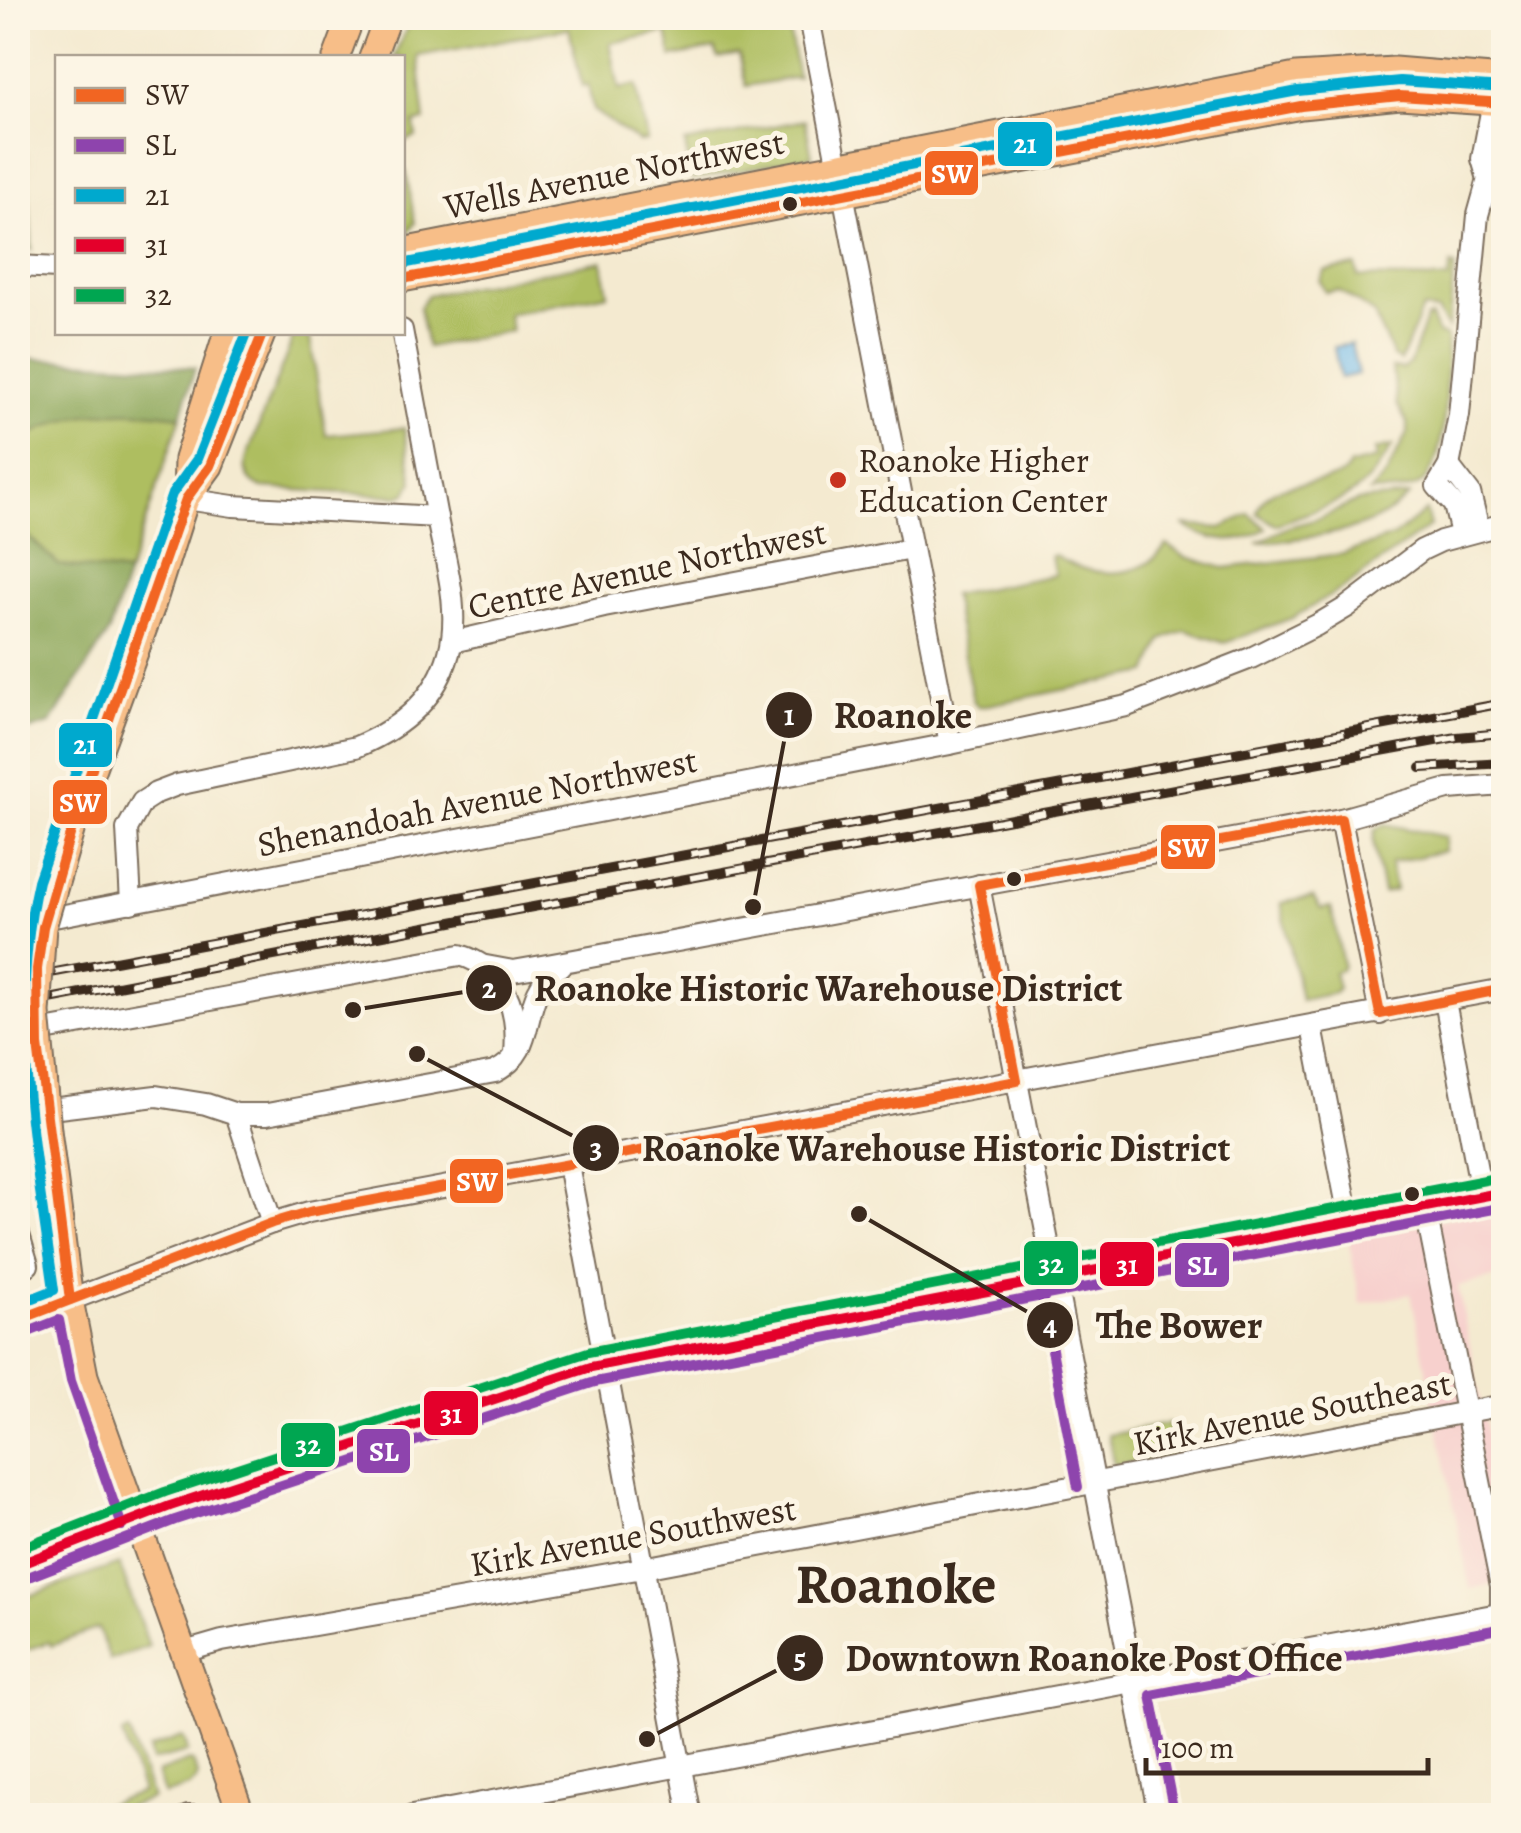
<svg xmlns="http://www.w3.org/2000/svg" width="1521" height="1833" font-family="Alegreya,serif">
  <rect width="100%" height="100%" fill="#fcf5e5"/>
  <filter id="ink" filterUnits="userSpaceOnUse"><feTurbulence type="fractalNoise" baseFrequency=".01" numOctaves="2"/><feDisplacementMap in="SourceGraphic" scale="20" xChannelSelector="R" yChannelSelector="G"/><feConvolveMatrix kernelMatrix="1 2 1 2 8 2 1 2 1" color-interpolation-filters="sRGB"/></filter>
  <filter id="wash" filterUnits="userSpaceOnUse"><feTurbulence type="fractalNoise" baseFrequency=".0048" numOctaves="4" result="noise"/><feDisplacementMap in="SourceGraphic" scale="40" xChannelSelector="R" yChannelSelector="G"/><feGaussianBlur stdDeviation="2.25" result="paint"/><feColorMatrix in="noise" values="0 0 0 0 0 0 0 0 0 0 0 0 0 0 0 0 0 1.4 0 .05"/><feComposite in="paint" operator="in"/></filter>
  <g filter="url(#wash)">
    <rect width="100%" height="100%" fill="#f4ead0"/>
    <!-- built -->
    <path fill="#f7d0cd" d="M1503 1207V1276L1458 1286 1503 1514V1582L1470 1589 1411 1294 1361 1304 1348 1239Z"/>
    <!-- green -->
    <g fill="#aebe61" stroke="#747440" stroke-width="2.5">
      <path d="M411 18H787L798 77 746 86 739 54 718 58 715 49 672 57 667 32 610 43 619 89 636 85 647 141 639 142 593 110 588 85 582 86 569 28 418 56 425 121 414 123 416 137 403 142 402 58 394 57Z"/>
      <path d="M805 120 812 156 692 180 685 143Z"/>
      <path d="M403 169 406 172 415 223 407 234 403 235Z"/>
      <path d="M602 261 608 294 508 314 511 331 427 347 419 308 427 295Z"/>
      <path d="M1451 265 1455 266 1448 329 1437 311 1422 309 1400 361 1393 357C1391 344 1379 334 1375 314L1338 290 1325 292 1320 281 1325 271 1356 266 1358 277 1448 279Z"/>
      <path d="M1431 317 1437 333 1447 337C1445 372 1451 467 1417 486 1403 493 1385 491 1370 492L1387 474 1407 433V423L1397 404 1392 368 1402 369 1410 363 1426 319Z"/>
      <path d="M295 333H309L326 435 404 428 413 482 407 493 398 496 262 488C248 482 243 471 247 456Z"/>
      <path d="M140 410 181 416 128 573 59 565 18 527V443C55 416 95 412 140 410Z"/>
      <path d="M1392 446C1359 505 1332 502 1276 525L1257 513C1267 470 1334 495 1350 465L1377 459 1375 450Z"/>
      <path d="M1409 496C1367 537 1312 536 1257 543L1288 527 1321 518 1357 501Z"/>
      <path d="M1426 511 1430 526 1345 587 1292 618 1224 643 1185 630 1162 640 1148 673 978 707 973 701 952 595 1055 575 1051 556 1054 555C1086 577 1142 583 1166 545L1186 557 1224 568 1343 554 1393 537Z"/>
      <path d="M1249 514 1266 528C1241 547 1209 542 1183 525L1221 528Z"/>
      <path d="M1385 824 1446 837 1444 851 1390 863 1395 890 1383 893 1373 841 1375 830Z"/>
      <path d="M1313 897 1321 909 1331 907 1343 965 1341 970 1334 972 1338 989 1334 993 1301 1000 1281 903Z"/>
      <path d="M1168 1424 1173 1455 1114 1466 1108 1435Z"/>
      <path d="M119 1564 149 1646 110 1660 98 1628 51 1646 49 1642 26 1650 18 1628V1600Z"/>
      <path d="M129 1732 152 1798 104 1815H78L142 1792 122 1734Z"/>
      <path d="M182 1737 185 1740 188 1752 152 1761 149 1749Z"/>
      <path d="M189 1761 193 1762 198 1775 196 1781 189 1787 164 1795 157 1773Z"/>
    </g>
    <!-- forest -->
    <g fill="#8aa557" stroke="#62683a" stroke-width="2.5">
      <path d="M26 153V154L32 250 18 249V154Z"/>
      <path d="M18 358 195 368 181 416C124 408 67 408 18 443Z"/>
      <path d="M18 527 59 565 128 573 109 632 50 724 18 734Z"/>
    </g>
    <!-- water -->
    <path fill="#75bded" stroke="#587486" stroke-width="2.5" d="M1351 344 1358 374 1340 378 1334 347Z"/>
  </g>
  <g filter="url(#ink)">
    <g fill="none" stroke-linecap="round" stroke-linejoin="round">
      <defs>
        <g id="minor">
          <path d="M809 18 950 744"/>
          <path d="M1488 179 1482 159 1493 102"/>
          <path d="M18 266 58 268"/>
          <path d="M1449 466 1470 493 1479 529"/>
          <path d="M186 499 233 506 437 517"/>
          <path d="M1461 534 1454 505 1437 486 1449 466 1459 415 1478 215 1488 179 1501 161 1504 150"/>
          <path d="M452 642 604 607 911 549"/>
          <path d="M1341 819 1380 1014"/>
          <path d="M979 885 1159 1816"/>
          <path d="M131 903 127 829 142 802 156 793 177 785 356 747C399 729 436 701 449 653 461 609 445 561 437 518 425 455 414 392 402 330"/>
          <path d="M18 924 950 744 1127 706 1251 658 1317 625 1347 607 1422 550 1441 541 1504 524"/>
          <path d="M486 966 513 971 536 967 1341 819 1448 789 1504 785"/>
          <path d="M1445 1001 1482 1196"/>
          <path d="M1312 1027 1350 1222"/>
          <path d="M18 1039 50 1029 460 955C504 968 519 1009 515 1053"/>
          <path d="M18 1113 156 1096 206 1104 236 1114H267L495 1072C543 1048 514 998 561 965"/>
          <path d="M236 1114 272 1223"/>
          <path d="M568 1164 690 1816"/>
          <path d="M1425 1207 1501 1586V1614"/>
          <path d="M18 1231 28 1265"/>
          <path d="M18 1320 272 1223 309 1212 1504 989"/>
          <path d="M184 1652 222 1641 643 1568 1504 1405"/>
          <path d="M188 1816H208"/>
          <path d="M412 1816 1504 1613"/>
        </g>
        <g id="major">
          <path d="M336 58 351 18"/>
          <path d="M372 58 387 18"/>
          <path d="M402 251 1296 76 1394 70 1504 79"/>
          <path d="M402 279 1301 106 1400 96 1504 103"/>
          <path d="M186 499 210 466 263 332"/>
          <path d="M152 606 186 499 187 459 227 332"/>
          <path d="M48 1130 70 1300 85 1376 242 1816"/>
          <path d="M18 1565 170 1506 591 1367 1504 1192"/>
        </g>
      </defs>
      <!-- minor casing -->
      <use href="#minor" stroke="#7c6d5c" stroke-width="24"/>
      <!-- major casing -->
      <use href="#major" stroke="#7c6d5c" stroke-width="29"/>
      <!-- minor -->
      <use href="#minor" stroke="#fff" stroke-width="20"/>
      <!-- major -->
      <use href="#major" stroke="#f7be88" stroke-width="25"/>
      <defs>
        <g id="rail">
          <path d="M1421 768 1504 763"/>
          <path d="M18 979 1504 703"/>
          <path d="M18 1005 457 921 1457 737 1504 733"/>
        </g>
      </defs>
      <!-- rail casing -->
      <use href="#rail" stroke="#3b2a1e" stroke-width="10"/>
      <!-- rail -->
      <use href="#rail" stroke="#fcf5e5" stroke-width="6" stroke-dasharray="19" stroke-linecap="butt"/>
      <defs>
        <path id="major-bridge" d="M48 1130 37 1013 43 927 76 814 152 606"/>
      </defs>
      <!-- major-bridge casing -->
      <use href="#major-bridge" stroke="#7c6d5c" stroke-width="29" stroke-linecap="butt"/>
      <!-- major-bridge -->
      <use href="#major-bridge" stroke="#f7be88" stroke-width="25"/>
      <defs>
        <g id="bus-1">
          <path d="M402 279 1301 106 1400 96 1504 103"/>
          <path d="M70 1300 38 1045 37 969 43 927 76 814 186 499 210 466 263 332"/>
          <path d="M18 1320 272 1223 309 1212 1017 1081 979 885 1341 819 1380 1014 1504 989"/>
        </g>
        <g id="bus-2">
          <path d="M1039 1281 1078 1487"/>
          <path d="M23 1334 59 1320 71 1381 122 1526"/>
          <path d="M23 1579 175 1520 595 1382 1504 1207"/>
          <path d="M1174 1813 1151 1695 1504 1628"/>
        </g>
        <g id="bus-3">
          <path d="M402 264 1298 91 1400 81 1504 88"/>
          <path d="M18 1304 54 1290C36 1155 7 1016 38 881L172 494 197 459 247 332"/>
        </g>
        <path id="bus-4" d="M18 1565 170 1506 591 1367 1504 1192"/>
        <path id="bus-5" d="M18 1549 165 1492 588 1352 1501 1177"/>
      </defs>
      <!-- bus-1 casing -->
      <use href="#bus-1" stroke="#fcf5e5" stroke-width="18"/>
      <!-- bus-2 casing -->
      <use href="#bus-2" stroke="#fcf5e5" stroke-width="18"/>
      <!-- bus-3 casing -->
      <use href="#bus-3" stroke="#fcf5e5" stroke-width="18"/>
      <!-- bus-4 casing -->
      <use href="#bus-4" stroke="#fcf5e5" stroke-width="18"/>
      <!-- bus-5 casing -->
      <use href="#bus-5" stroke="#fcf5e5" stroke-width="18"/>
      <!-- bus-1 -->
      <use href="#bus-1" stroke="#f26522" stroke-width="10"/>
      <!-- bus-2 -->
      <use href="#bus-2" stroke="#8e44ad" stroke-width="10"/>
      <!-- bus-3 -->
      <use href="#bus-3" stroke="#00a9ce" stroke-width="10"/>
      <!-- bus-4 -->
      <use href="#bus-4" stroke="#e4002b" stroke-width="10"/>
      <!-- bus-5 -->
      <use href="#bus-5" stroke="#00a651" stroke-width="10"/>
    </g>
  </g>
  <!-- markers -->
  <g fill="#3b2a1e" stroke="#fcf5e5" stroke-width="4">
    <circle cx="790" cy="204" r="9"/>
    <circle cx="1014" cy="879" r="9"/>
    <circle cx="1412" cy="1194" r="9"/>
  </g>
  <circle fill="#c8321e" stroke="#fcf5e5" stroke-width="4" cx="838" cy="480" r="10"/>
  <g text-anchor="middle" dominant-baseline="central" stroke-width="10" stroke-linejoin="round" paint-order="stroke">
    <!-- street labels -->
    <g font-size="35" fill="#3b2a1e" stroke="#fcf5e5">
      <text transform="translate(614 174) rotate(-11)">Wells Avenue Northwest</text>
      <text transform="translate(647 569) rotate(-12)">Centre Avenue Northwest</text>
      <text transform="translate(477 802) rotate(-11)">Shenandoah Avenue Northwest</text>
      <text transform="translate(1292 1413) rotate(-11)">Kirk Avenue Southeast</text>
      <text transform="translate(633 1536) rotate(-10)">Kirk Avenue Southwest</text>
    </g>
    <!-- poi labels -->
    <g font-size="35" fill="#3b2a1e" stroke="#fcf5e5" text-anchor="start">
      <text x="858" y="460">Roanoke Higher<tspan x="858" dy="40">Education Center</tspan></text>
    </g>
    <!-- town labels -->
    <g font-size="55" font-weight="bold" fill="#3b2a1e" stroke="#fcf5e5">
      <text x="896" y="1584">Roanoke</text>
    </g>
  </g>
  <!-- callouts -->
  <path fill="none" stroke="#3b2a1e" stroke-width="4" d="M753 907L789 715M353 1010L489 988M417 1054L596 1148M859 1214L1050 1325M647 1739L800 1658"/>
  <g fill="#3b2a1e" stroke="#fcf5e5" stroke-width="4">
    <circle cx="753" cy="907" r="10"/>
    <circle cx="353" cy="1010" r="10"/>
    <circle cx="417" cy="1054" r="10"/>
    <circle cx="859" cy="1214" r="10"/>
    <circle cx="647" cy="1739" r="10"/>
    <circle cx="789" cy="715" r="25"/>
    <circle cx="489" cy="988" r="25"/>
    <circle cx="596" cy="1148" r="25"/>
    <circle cx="1050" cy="1325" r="25"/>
    <circle cx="800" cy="1658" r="25"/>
  </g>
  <g font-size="30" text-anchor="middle" font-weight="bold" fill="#fff">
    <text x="789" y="725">1</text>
    <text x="489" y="998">2</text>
    <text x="596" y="1158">3</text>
    <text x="1050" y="1335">4</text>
    <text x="800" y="1668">5</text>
  </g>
  <g font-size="38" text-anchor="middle" font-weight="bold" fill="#3b2a1e" stroke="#fcf5e5" stroke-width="10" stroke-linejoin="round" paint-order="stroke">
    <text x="903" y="728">Roanoke</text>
    <text x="828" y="1001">Roanoke Historic Warehouse District</text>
    <text x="936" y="1161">Roanoke Warehouse Historic District</text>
    <text x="1179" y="1338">The Bower</text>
    <text x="1094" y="1671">Downtown Roanoke Post Office</text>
  </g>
  <g stroke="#fcf5e5" stroke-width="4">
    <rect x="996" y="120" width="58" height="48" rx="10" fill="#00a9ce"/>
    <rect x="923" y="149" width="57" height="48" rx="10" fill="#f26522"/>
    <rect x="57" y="721" width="57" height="48" rx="10" fill="#00a9ce"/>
    <rect x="51" y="778" width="58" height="48" rx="10" fill="#f26522"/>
    <rect x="1159" y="823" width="58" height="48" rx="10" fill="#f26522"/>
    <rect x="448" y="1157" width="57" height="48" rx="10" fill="#f26522"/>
    <rect x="1022" y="1239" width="58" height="48" rx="10" fill="#00a651"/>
    <rect x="1098" y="1240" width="58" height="48" rx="10" fill="#e4002b"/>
    <rect x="1173" y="1241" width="58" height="48" rx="10" fill="#8e44ad"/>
    <rect x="422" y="1389" width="58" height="48" rx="10" fill="#e4002b"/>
    <rect x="279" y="1421" width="58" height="48" rx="10" fill="#00a651"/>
    <rect x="355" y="1427" width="57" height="48" rx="10" fill="#8e44ad"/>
  </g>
  <g font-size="28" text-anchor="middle" font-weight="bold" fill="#fff">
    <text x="1025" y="153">21</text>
    <text x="952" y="183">SW</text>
    <text x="85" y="754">21</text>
    <text x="80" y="812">SW</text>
    <text x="1188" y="857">SW</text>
    <text x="477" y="1191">SW</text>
    <text x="1051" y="1273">32</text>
    <text x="1127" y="1274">31</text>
    <text x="1202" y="1275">SL</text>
    <text x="451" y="1423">31</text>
    <text x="308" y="1454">32</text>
    <text x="384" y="1461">SL</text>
  </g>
  <!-- margin -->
  <rect width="1521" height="1833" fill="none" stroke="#fcf5e5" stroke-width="60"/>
  <!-- legend -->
  <rect x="55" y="55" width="350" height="280" fill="#fcf5e5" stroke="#afa495" stroke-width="2.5"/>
  <rect x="75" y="88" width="50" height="15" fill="#f26522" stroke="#afa495" stroke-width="2.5"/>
  <text x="145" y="105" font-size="30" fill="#3b2a1e">SW</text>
  <rect x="75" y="138" width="50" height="15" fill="#8e44ad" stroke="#afa495" stroke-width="2.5"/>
  <text x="145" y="155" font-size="30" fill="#3b2a1e">SL</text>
  <rect x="75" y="188" width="50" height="15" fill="#00a9ce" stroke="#afa495" stroke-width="2.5"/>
  <text x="145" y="205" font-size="30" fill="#3b2a1e">21</text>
  <rect x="75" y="238" width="50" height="15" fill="#e4002b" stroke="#afa495" stroke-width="2.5"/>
  <text x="145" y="255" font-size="30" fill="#3b2a1e">31</text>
  <rect x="75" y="288" width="50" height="15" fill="#00a651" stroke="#afa495" stroke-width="2.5"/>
  <text x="145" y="305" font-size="30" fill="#3b2a1e">32</text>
  <!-- scale -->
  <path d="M1146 1758v15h282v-15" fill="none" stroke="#3b2a1e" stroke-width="5"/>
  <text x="1161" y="1758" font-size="30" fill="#3b2a1e" stroke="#fcf5e5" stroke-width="8" paint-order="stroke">100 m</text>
</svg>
